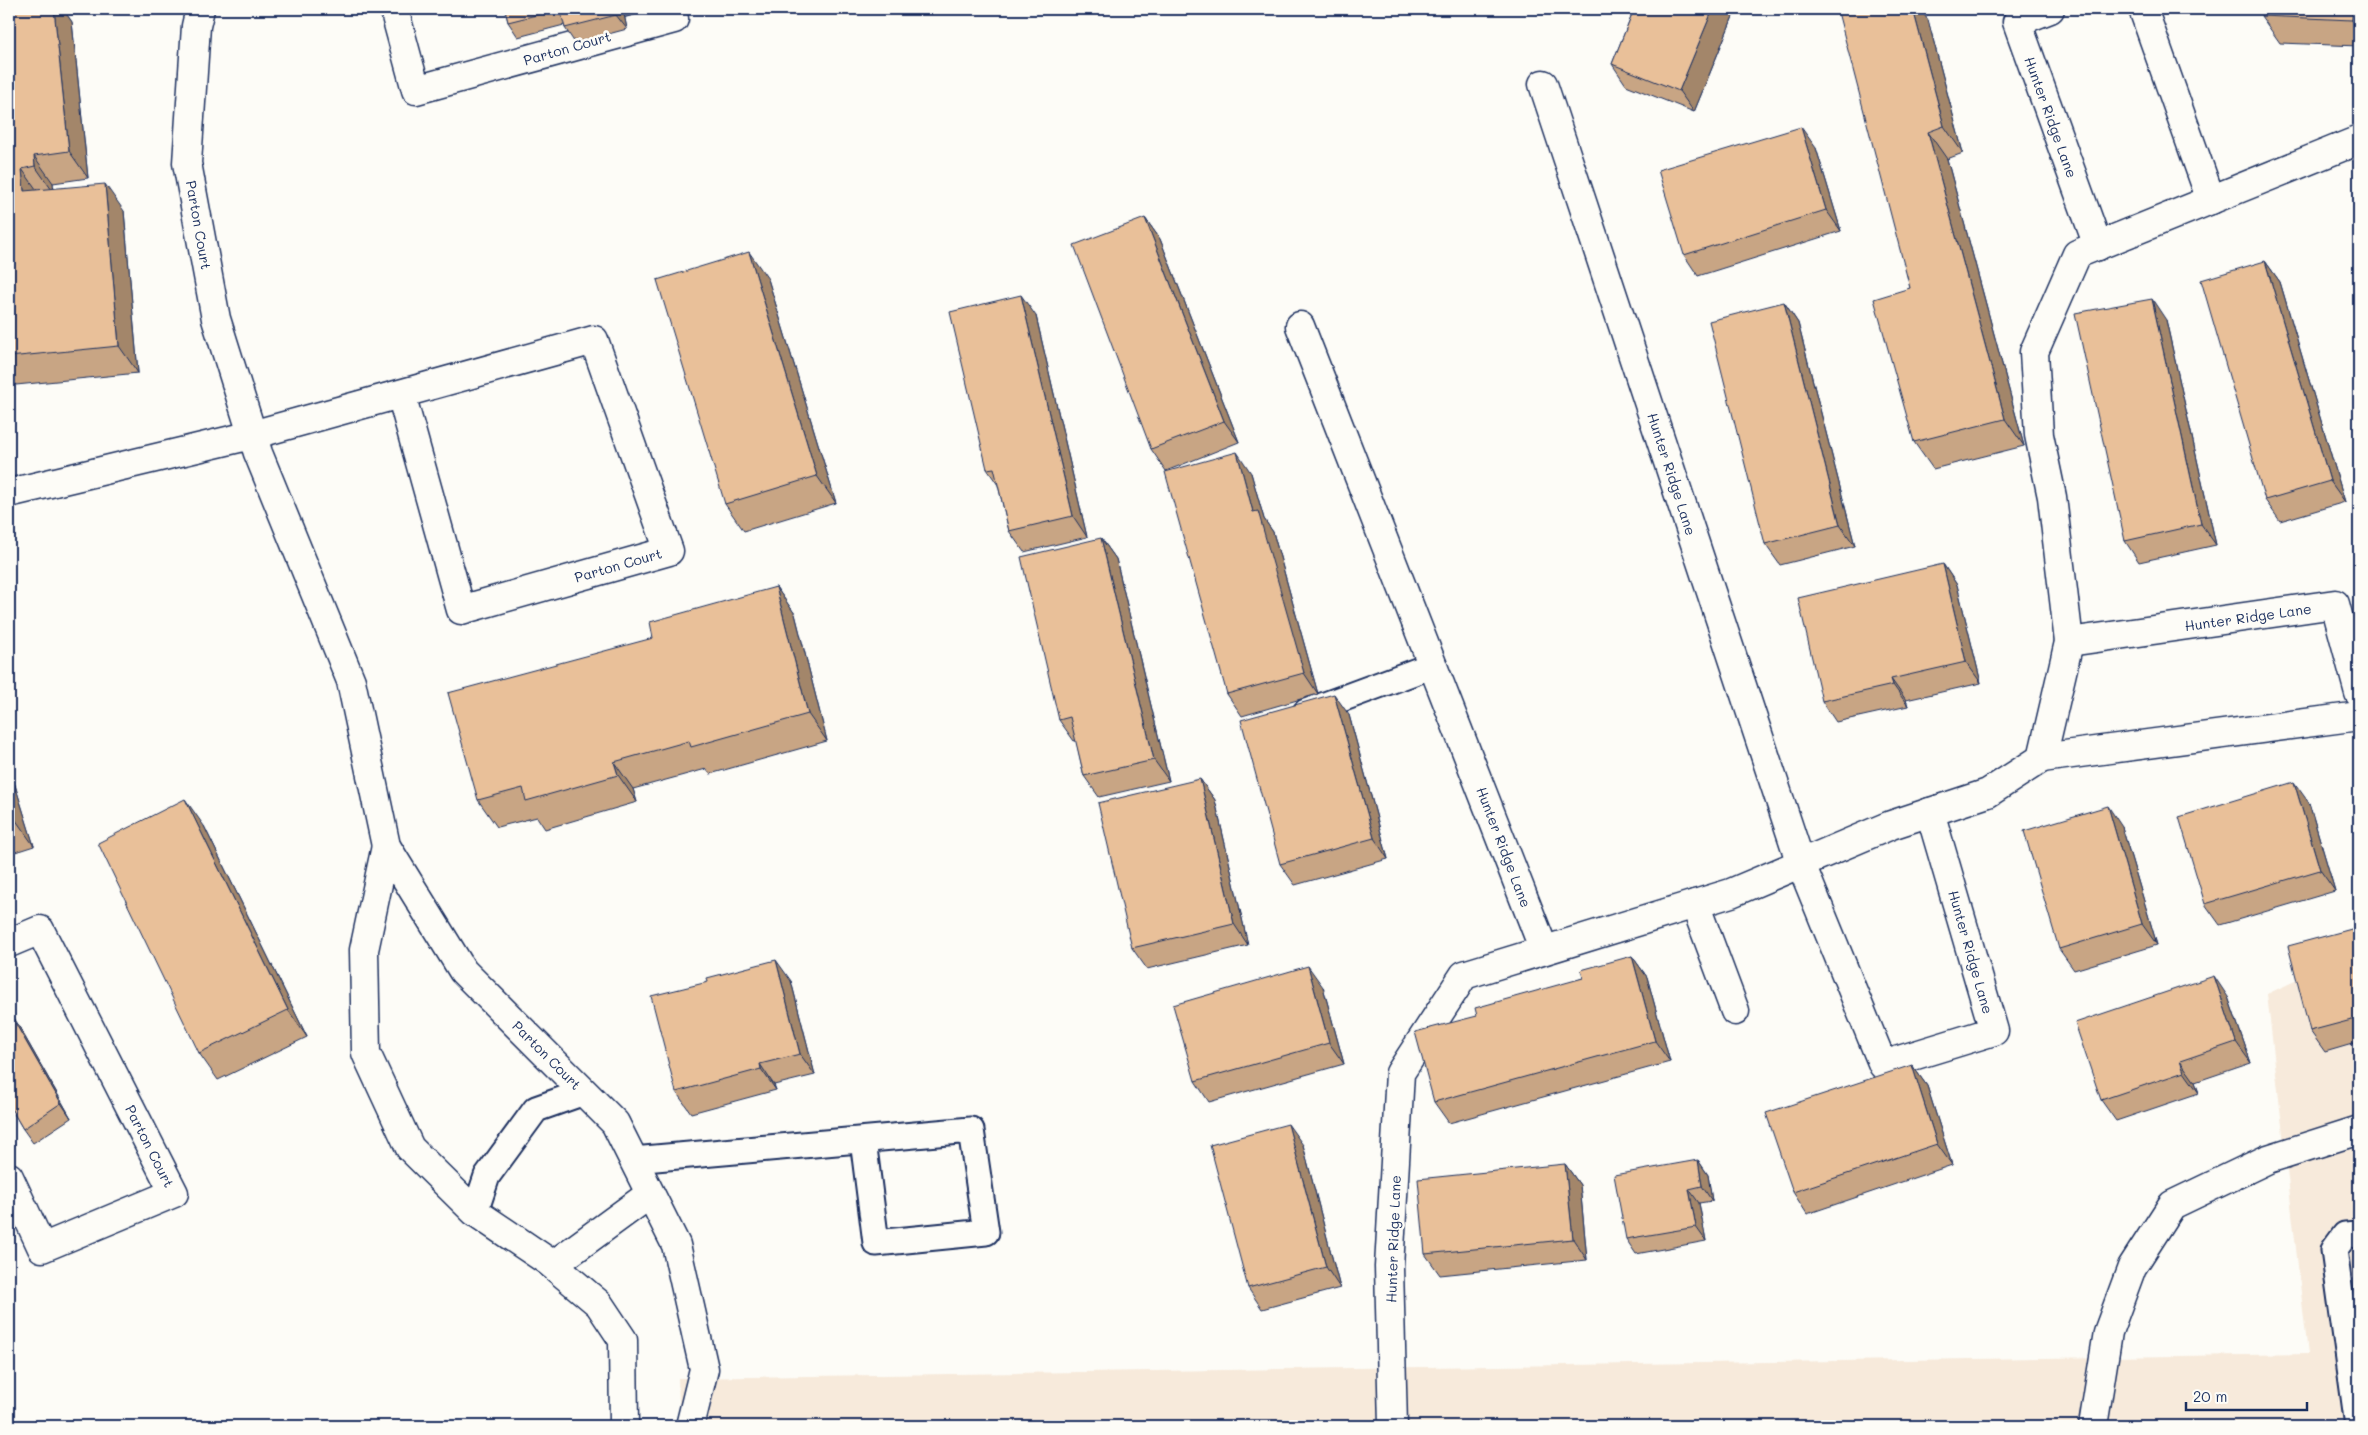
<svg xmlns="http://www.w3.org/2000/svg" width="2368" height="1435" font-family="Mali,sans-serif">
  <rect width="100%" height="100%" fill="#fdfcf7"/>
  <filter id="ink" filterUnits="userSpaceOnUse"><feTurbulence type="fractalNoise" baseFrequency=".02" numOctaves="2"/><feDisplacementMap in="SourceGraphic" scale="10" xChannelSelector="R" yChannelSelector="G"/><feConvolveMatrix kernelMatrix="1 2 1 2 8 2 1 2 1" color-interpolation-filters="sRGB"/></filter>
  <g filter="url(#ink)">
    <!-- built -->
    <path fill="#f7eadb" d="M2359 951V1426H680L678 1378 2308 1354 2267 994Z"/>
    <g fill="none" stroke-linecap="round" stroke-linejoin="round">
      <defs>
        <g id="service">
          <path d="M1306 712 1433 665"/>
          <path d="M633 1160 971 1130 986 1232 876 1243 863 1140"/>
          <path d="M475 1212 487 1176 536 1109 584 1092"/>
          <path d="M2358 1426 2334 1250 2345 1235 2359 1234"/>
        </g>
        <g id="minor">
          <path d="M200 9 196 26 187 163 216 319 258 453 351 681 386 846 463 971 615 1123 676 1245 704 1369 690 1426"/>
          <path d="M394 9 416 90 674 19 671 9"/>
          <path d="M2050 9 2017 22 2098 246"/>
          <path d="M2143 9 2211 200"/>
          <path d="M1543 84 1801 864 1883 1065 1994 1031 1930 812"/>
          <path d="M1300 326 1544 950"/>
          <path d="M9 493 252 435 594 340 669 551 461 610 401 394"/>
          <path d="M2069 642 2335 604 2359 693"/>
          <path d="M2042 758 2359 716"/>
          <path d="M386 846 364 950 366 1053 410 1148 475 1212 549 1262 599 1304 623 1340 624 1426"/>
          <path d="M1695 904 1735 1011"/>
          <path d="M9 943 40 930 174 1193 42 1248 9 1177"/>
          <path d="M553 1265 650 1194"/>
          <path d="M1393 1426 1389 1267 1400 1073 1464 975 1731 893 1891 825 1988 793 2042 758 2069 642 2052 497 2039 435 2034 352 2077 254 2359 140"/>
          <path d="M2093 1426 2108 1332 2132 1267 2172 1205 2268 1159 2359 1130"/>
        </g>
      </defs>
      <!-- service casing -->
      <use href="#service" stroke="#1b2f5e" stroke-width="29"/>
      <!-- minor casing -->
      <use href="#minor" stroke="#1b2f5e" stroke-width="31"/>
      <!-- service -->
      <use href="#service" stroke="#fdfcf7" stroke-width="25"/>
      <!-- minor -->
      <use href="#minor" stroke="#fdfcf7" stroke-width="28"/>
    </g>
    <!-- wall -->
    <g fill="#c8a584" stroke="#1b2f5e">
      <path d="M9 9H63L72 22 88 178 53 183V188L124 211 138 373 16 385 9 374Z"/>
      <path d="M505 9H623L627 29 575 43 565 28 564 25 518 37 508 22Z"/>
      <path d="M1634 9H1736L1694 112 1626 85 1612 64Z"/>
      <path d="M1849 9H1920L1928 20 1963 153 1947 159 2024 446 1933 469 1914 442 1910 288Z"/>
      <path d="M2359 9V46L2280 43 2261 16Z"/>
      <path d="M1816 148 1841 231 1698 276 1684 255Z"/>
      <path d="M1145 218 1160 239 1239 442 1166 471 1151 449Z"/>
      <path d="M2265 261 2280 282 2345 502 2280 521 2265 500Z"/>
      <path d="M768 279 836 503 744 531 725 504Z"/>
      <path d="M1784 302 1798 323 1855 546 1780 565 1765 544Z"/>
      <path d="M1036 316 1087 537 1024 552 1009 531 998 485 987 469Z"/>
      <path d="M2166 320 2216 545 2139 562 2125 541Z"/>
      <path d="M1251 473 1264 519 1273 532 1318 694 1242 716 1227 694Z"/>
      <path d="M1101 538 1116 559 1169 781 1099 797 1084 776 1076 740 1074 741 1059 720Z"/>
      <path d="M1943 564 1957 585 1981 683 1906 700 1908 706 1836 722 1822 701Z"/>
      <path d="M776 587 795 614 827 741 710 774 706 769 633 789 637 802 545 829 537 817 497 827 478 800 653 638Z"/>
      <path d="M1349 715 1388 859 1295 885 1280 864Z"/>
      <path d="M9 766 34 846 9 854Z"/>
      <path d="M1200 779 1215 800 1248 945 1147 969 1132 948Z"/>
      <path d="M2309 803 2335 891 2220 925 2205 904Z"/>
      <path d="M204 826 307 1037 218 1080 199 1053Z"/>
      <path d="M2122 827 2157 945 2074 970 2059 949Z"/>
      <path d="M2359 927V1042L2325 1052 2310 1031Z"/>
      <path d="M1632 956 1647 977 1670 1062 1449 1123 1434 1102 1477 1016 1583 978Z"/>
      <path d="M791 981 815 1075 774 1085 776 1090 691 1113 676 1092Z"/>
      <path d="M1323 987 1344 1064 1209 1102 1195 1081Z"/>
      <path d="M2228 997 2251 1063 2195 1082 2199 1093 2116 1121 2101 1100Z"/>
      <path d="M9 1009 71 1118 33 1143 23 1129 9 1105Z"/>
      <path d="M1912 1065 1927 1086 1952 1165 1807 1214 1793 1192Z"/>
      <path d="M1303 1145 1340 1288 1262 1309 1248 1288Z"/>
      <path d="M1698 1160 1708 1175 1712 1201 1699 1203 1706 1241 1636 1254 1626 1239Z"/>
      <path d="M1565 1164 1580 1185 1587 1260 1440 1275 1425 1254Z"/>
    </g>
    <!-- shaded-wall -->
    <g fill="#a3866b" stroke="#1b2f5e">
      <path d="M54 9H63L72 22 88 178 69 151Z"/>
      <path d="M615 9H623L627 29 616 15Z"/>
      <path d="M1713 9H1736L1694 112 1679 91Z"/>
      <path d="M1913 9H1920L1928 20 1963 153 1944 126Z"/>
      <path d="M2353 9H2359V30L2352 20Z"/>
      <path d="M1801 127 1816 148 1841 231 1826 210Z"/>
      <path d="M1928 132 1947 159 2024 446 2005 419Z"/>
      <path d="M34 156 53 183 54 193 35 166Z"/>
      <path d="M22 169 41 196 24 191Z"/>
      <path d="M105 184 124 211 138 373 119 346Z"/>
      <path d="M1145 218 1160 239 1239 442 1224 421Z"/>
      <path d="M749 252 768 279 836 503 817 476Z"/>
      <path d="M2265 261 2280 282 2345 502 2330 481Z"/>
      <path d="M1021 295 1036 316 1087 537 1073 516Z"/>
      <path d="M2152 299 2166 320 2216 545 2201 524Z"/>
      <path d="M1784 302 1798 323 1855 546 1840 525Z"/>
      <path d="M1237 452 1251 473 1264 519 1273 532 1318 694 1304 673 1253 512Z"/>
      <path d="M1101 538 1116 559 1169 781 1154 760Z"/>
      <path d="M1943 564 1957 585 1981 683 1966 662Z"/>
      <path d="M776 587 795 614 827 741 808 714Z"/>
      <path d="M1891 679 1906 700 1908 706 1893 685Z"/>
      <path d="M1334 694 1349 715 1388 859 1374 838Z"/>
      <path d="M614 762 633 789 637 802 618 775Z"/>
      <path d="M9 766 34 846 15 819 9 799Z"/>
      <path d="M1200 779 1215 800 1248 945 1234 924Z"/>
      <path d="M2294 782 2309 803 2335 891 2320 870Z"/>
      <path d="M185 799 204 826 307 1037 288 1010Z"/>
      <path d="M2108 806 2122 827 2157 945 2142 924Z"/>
      <path d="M1632 956 1647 977 1670 1062 1655 1041Z"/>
      <path d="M776 960 791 981 815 1075 800 1054Z"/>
      <path d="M1308 966 1323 987 1344 1064 1329 1043Z"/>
      <path d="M2214 976 2228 997 2251 1063 2236 1042Z"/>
      <path d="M9 1009 71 1118 61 1103 9 1012Z"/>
      <path d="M2180 1061 2195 1082 2199 1093 2184 1072Z"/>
      <path d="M760 1064 774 1085 776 1090 761 1069Z"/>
      <path d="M1912 1065 1927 1086 1952 1165 1937 1144Z"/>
      <path d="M1288 1124 1303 1145 1340 1288 1326 1267Z"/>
      <path d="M1698 1160 1708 1175 1712 1201 1702 1186Z"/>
      <path d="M1565 1164 1580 1185 1587 1260 1573 1239Z"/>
      <path d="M1689 1189 1699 1203 1706 1241 1696 1227Z"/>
    </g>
    <!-- building -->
    <g fill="#e9c099" stroke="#1b2f5e">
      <path d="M9 9H54L69 151 34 156 35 166 22 169 24 191 105 184 119 346 9 357Z"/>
      <path d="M505 9H615L616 15 565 28 560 9 508 22Z"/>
      <path d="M1634 9H1713L1679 91 1612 64Z"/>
      <path d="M1849 9H1913L1944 126 1928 132 2005 419 1914 442 1874 299 1910 288 1838 12Z"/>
      <path d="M2262 9H2353L2352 20 2261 16Z"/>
      <path d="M1801 127 1826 210 1684 255 1658 170Z"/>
      <path d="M1145 218 1224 421 1151 449 1074 245Z"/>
      <path d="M749 252 817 476 725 504 657 280Z"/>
      <path d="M2265 261 2330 481 2265 500 2201 280Z"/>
      <path d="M1021 295 1073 516 1009 531 994 468 987 469 950 312Z"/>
      <path d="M2152 299 2201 524 2125 541 2075 313Z"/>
      <path d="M1784 302 1840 525 1765 544 1709 321Z"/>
      <path d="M1237 452 1253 512 1258 511 1304 673 1227 694 1165 472Z"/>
      <path d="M1101 538 1154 760 1084 776 1070 717 1059 720 1021 557Z"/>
      <path d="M1943 564 1966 662 1891 679 1893 685 1822 701 1798 598Z"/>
      <path d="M776 587 808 714 691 747 689 741 614 762 618 775 526 801 523 788 478 800 448 693 653 638 650 622Z"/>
      <path d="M1334 694 1374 838 1280 864 1241 720Z"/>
      <path d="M1200 779 1234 924 1132 948 1098 803Z"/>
      <path d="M2294 782 2320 870 2205 904 2179 817Z"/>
      <path d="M9 799 15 819 9 821Z"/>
      <path d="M185 799 288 1010 199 1053 98 843Z"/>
      <path d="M2108 806 2142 924 2059 949 2024 831Z"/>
      <path d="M2359 927V1018L2310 1031 2288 946Z"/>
      <path d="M1632 956 1655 1041 1434 1102 1415 1032 1477 1016 1475 1008 1583 978 1581 970Z"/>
      <path d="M776 960 800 1054 760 1064 761 1069 676 1092 651 996 708 982 707 978Z"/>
      <path d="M1308 966 1329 1043 1195 1081 1173 1005Z"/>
      <path d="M2214 976 2236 1042 2180 1061 2184 1072 2101 1100 2075 1023Z"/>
      <path d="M9 1012 61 1103 23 1129 9 1105Z"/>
      <path d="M1912 1065 1937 1144 1793 1192 1766 1113Z"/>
      <path d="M1288 1124 1326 1267 1248 1288 1210 1145Z"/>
      <path d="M1698 1160 1702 1186 1689 1189 1696 1227 1626 1239 1614 1175Z"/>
      <path d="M1565 1164 1573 1239 1425 1254 1418 1179Z"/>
    </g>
  </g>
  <g text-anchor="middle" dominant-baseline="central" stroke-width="5" stroke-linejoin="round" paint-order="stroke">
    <!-- street labels -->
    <g font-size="14" fill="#1b2f5e" stroke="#fdfcf7">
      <text transform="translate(567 48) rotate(-16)">Parton Court</text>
      <text transform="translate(2051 117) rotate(70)">Hunter Ridge Lane</text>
      <text transform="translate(199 225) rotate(80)">Parton Court</text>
      <text transform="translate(1672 474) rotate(72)">Hunter Ridge Lane</text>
      <text transform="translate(618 565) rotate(-16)">Parton Court</text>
      <text transform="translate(2248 617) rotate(-8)">Hunter Ridge Lane</text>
      <text transform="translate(1504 847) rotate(69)">Hunter Ridge Lane</text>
      <text transform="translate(1971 952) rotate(74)">Hunter Ridge Lane</text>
      <text transform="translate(547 1055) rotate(45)">Parton Court</text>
      <text transform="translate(150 1146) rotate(63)">Parton Court</text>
      <text transform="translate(1393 1239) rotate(-88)">Hunter Ridge Lane</text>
    </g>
  </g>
  <!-- margin -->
  <rect width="2368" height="1435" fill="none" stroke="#fdfcf7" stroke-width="30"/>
  <rect x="15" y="15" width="2338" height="1405" fill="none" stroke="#1b2f5e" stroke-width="2" filter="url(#ink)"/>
  <!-- scale -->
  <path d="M2186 1402v8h121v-8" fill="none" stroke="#1b2f5e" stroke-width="2.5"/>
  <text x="2193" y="1402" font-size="15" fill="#1b2f5e" stroke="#fdfcf7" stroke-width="4" paint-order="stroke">20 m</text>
</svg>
